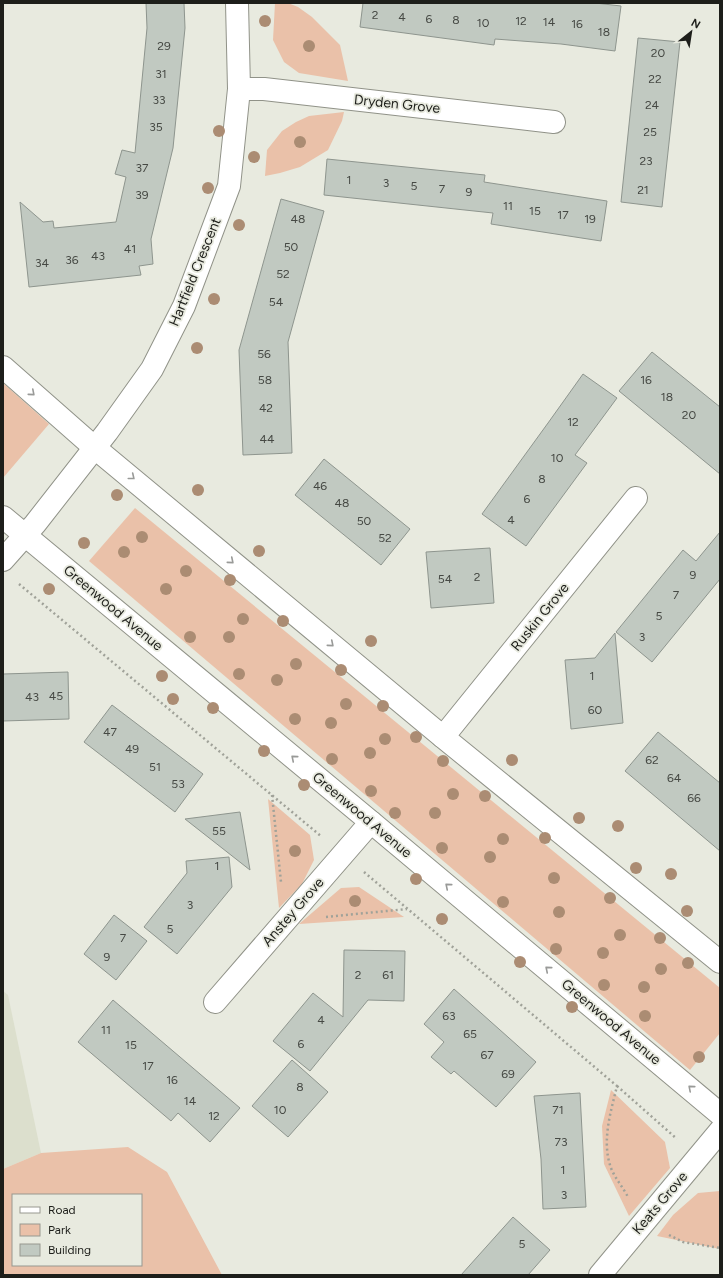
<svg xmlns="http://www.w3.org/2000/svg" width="723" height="1278" font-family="Figtree,sans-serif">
  <rect width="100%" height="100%" fill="#e8eadf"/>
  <!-- built -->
  <path fill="#dcdfcd" d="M3 991 8 995 41 1153 3 1169Z"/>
  <!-- green -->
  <g fill="#eac1a9" fill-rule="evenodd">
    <path d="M275 3H288L298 7 312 17 340 45 348 81 299 73 284 62 273 40Z"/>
    <path d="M344 112 342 121 328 150 300 167 280 173 265 176 267 150 282 131 296 122 309 116Z"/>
    <path d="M3 383 49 424 3 478Z"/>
    <path d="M135 508 720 988V1033L690 1070 89 561Z"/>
    <path d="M268 799 310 835 314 860 302 884 279 908Z"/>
    <path d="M359 887 404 917 299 924 341 888Z"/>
    <path d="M611 1090 665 1142 670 1168 629 1216 604 1164 602 1126Z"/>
    <path d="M128 1147 167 1172 222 1275H3V1169L41 1153ZM13 1195H141V1265H13Z"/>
    <path d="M720 1191V1249L657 1236 673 1215 698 1193Z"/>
  </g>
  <!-- building -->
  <g fill="#c1c9c1" stroke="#8e958e">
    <path d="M146 3H184L185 28 173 148 151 239 153 264 139 266 141 275 29 287 20 202 43 222 53 221 54 228 116 222 126 177 115 174 122 150 135 153 147 28Z"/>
    <path d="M363 3H595L621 6 615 51 561 44 495 39 494 45 360 27Z"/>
    <path d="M638 38 680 42 662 207 621 202Z"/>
    <path d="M327 159 485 175 484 182 607 201 601 241 491 224 493 213 324 195Z"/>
    <path d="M281 199 324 211 288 342 292 453 243 455 239 350Z"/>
    <path d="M652 352 720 407V474L619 391Z"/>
    <path d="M583 374 617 398 575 455 587 463 526 546 482 514 548 423Z"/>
    <path d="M324 459 410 529 381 565 295 495Z"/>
    <path d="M720 532V579L652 662 616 632 683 550 696 561Z"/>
    <path d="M490 548 494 603 431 608 426 552Z"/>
    <path d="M615 633 623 723 571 729 565 660 595 658Z"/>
    <path d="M68 672 69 719 3 721V674Z"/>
    <path d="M112 705 203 774 175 812 84 742Z"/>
    <path d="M658 732 720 783V851L625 771Z"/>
    <path d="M240 812 250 870 185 819Z"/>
    <path d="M229 857 232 887 177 954 144 927 187 873 186 861Z"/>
    <path d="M114 915 147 941 116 980 84 954Z"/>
    <path d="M344 950 405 951 404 1001 368 1000 310 1071 273 1041 313 993 343 1017Z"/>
    <path d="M454 989 536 1062 496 1107 454 1071 451 1074 431 1057 444 1042 424 1024Z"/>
    <path d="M113 1000 240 1108 210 1142 178 1113 171 1121 78 1042Z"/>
    <path d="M292 1060 328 1092 288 1137 252 1106Z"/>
    <path d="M580 1093 586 1207 543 1209 541 1159 534 1096Z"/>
    <path d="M513 1217 550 1250 528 1275H461Z"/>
  </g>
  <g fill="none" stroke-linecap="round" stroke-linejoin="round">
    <defs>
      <g id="minor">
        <path d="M239 89H264L554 122"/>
        <path d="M3 367 95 448 443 737 720 962"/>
        <path d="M3 517 371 822 720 1114"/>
        <path d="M3 560 35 524 107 432 152 369 184 306 229 186 239 89 237 3"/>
        <path d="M443 737 636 498"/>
        <path d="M215 1002 371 822"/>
        <path d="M600 1275 720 1131"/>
      </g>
    </defs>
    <!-- minor casing -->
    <use href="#minor" stroke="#909288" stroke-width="24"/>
    <!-- path -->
    <g stroke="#a0a299" stroke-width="2.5" stroke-dasharray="2 3" stroke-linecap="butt">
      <path d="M19 584 322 837"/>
      <path d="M272 795 281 882"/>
      <path d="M364 872 617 1086C611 1111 602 1139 610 1165 613 1176 623 1187 628 1197"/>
      <path d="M326 917 407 909"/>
      <path d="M617 1086 677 1139"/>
      <path d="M669 1235 683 1242 720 1248"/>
    </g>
    <!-- minor -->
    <use href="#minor" stroke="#fff" stroke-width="22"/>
  </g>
  <!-- trees -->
  <g fill="#ab8c73">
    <circle cx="265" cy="21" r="6"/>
    <circle cx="309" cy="46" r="6"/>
    <circle cx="219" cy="131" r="6"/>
    <circle cx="300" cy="142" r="6"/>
    <circle cx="254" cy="157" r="6"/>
    <circle cx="208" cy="188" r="6"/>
    <circle cx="239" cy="225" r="6"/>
    <circle cx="214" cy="299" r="6"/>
    <circle cx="197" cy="348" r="6"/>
    <circle cx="198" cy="490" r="6"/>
    <circle cx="117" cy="495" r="6"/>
    <circle cx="142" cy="537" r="6"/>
    <circle cx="84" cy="543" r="6"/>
    <circle cx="259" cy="551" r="6"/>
    <circle cx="124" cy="552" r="6"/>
    <circle cx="186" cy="571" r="6"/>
    <circle cx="230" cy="580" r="6"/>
    <circle cx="49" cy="589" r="6"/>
    <circle cx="166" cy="589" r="6"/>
    <circle cx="243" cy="619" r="6"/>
    <circle cx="283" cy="621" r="6"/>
    <circle cx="190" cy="637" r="6"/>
    <circle cx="229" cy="637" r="6"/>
    <circle cx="371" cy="641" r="6"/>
    <circle cx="296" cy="664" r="6"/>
    <circle cx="341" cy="670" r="6"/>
    <circle cx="239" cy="674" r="6"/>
    <circle cx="162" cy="676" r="6"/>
    <circle cx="277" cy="680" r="6"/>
    <circle cx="173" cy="699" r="6"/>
    <circle cx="346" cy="704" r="6"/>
    <circle cx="383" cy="706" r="6"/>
    <circle cx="213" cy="708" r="6"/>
    <circle cx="295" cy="719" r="6"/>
    <circle cx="331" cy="723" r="6"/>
    <circle cx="416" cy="737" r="6"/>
    <circle cx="385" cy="739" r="6"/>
    <circle cx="264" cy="751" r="6"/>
    <circle cx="370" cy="753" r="6"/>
    <circle cx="332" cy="759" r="6"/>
    <circle cx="512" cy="760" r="6"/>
    <circle cx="443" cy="761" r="6"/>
    <circle cx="304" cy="785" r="6"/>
    <circle cx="371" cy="791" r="6"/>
    <circle cx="453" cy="794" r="6"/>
    <circle cx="485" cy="796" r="6"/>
    <circle cx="395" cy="813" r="6"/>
    <circle cx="435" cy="813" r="6"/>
    <circle cx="579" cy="818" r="6"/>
    <circle cx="618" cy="826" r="6"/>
    <circle cx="545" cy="838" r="6"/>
    <circle cx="503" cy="839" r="6"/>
    <circle cx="442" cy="848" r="6"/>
    <circle cx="295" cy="851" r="6"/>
    <circle cx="490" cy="857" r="6"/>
    <circle cx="636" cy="868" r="6"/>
    <circle cx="671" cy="874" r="6"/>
    <circle cx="554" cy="878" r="6"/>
    <circle cx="416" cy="879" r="6"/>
    <circle cx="610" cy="898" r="6"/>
    <circle cx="355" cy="901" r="6"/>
    <circle cx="503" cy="902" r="6"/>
    <circle cx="687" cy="911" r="6"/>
    <circle cx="559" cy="912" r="6"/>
    <circle cx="442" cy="919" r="6"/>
    <circle cx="620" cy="935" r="6"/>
    <circle cx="660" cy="938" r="6"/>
    <circle cx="556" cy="949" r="6"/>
    <circle cx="603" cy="953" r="6"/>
    <circle cx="520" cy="962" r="6"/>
    <circle cx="688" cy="963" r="6"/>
    <circle cx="661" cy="969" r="6"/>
    <circle cx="604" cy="985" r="6"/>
    <circle cx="644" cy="987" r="6"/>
    <circle cx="572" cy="1007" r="6"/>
    <circle cx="645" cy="1016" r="6"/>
    <circle cx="699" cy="1057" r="6"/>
  </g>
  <!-- one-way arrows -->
  <defs><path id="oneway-chevron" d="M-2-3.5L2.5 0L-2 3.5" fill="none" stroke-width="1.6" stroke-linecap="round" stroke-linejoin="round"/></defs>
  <g stroke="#999a98">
    <use href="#oneway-chevron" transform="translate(32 393) rotate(41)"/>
    <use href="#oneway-chevron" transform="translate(132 477) rotate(39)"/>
    <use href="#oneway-chevron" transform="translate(231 561) rotate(40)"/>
    <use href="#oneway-chevron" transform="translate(331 644) rotate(40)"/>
    <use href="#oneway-chevron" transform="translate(294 758) rotate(-140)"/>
    <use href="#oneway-chevron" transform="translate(448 886) rotate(-140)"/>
    <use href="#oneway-chevron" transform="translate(548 969) rotate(-140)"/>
    <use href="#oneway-chevron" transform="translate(691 1088) rotate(-139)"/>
  </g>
  <g text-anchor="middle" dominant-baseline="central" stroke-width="3.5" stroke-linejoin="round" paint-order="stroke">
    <!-- number labels -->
    <g font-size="12" fill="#464944">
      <text x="375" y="15">2</text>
      <text x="402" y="17">4</text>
      <text x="429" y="19">6</text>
      <text x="456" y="20">8</text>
      <text x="521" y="21">12</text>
      <text x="549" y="22">14</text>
      <text x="483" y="23">10</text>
      <text x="577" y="24">16</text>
      <text x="604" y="32">18</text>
      <text x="164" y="46">29</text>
      <text x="658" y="53">20</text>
      <text x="161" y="74">31</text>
      <text x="655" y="79">22</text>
      <text x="159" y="100">33</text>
      <text x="652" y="105">24</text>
      <text x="156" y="127">35</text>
      <text x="650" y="132">25</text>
      <text x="646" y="161">23</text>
      <text x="142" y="168">37</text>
      <text x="349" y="180">1</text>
      <text x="386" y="183">3</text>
      <text x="414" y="186">5</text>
      <text x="442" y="189">7</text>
      <text x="643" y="190">21</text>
      <text x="469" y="192">9</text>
      <text x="142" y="195">39</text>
      <text x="508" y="206">11</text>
      <text x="535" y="211">15</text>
      <text x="563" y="215">17</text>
      <text x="298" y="219">48</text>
      <text x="590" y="219">19</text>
      <text x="291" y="247">50</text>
      <text x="130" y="249">41</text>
      <text x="98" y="256">43</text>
      <text x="72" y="260">36</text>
      <text x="42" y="263">34</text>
      <text x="283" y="274">52</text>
      <text x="276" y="302">54</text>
      <text x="264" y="354">56</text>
      <text x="265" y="380">58</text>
      <text x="646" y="380">16</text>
      <text x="667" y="397">18</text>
      <text x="266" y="408">42</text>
      <text x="689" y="415">20</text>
      <text x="573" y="422">12</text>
      <text x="267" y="439">44</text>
      <text x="557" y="458">10</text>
      <text x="542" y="479">8</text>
      <text x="320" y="486">46</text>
      <text x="527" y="499">6</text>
      <text x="342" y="503">48</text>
      <text x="511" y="520">4</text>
      <text x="364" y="521">50</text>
      <text x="385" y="538">52</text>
      <text x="693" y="575">9</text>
      <text x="477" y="577">2</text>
      <text x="445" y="579">54</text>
      <text x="676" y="595">7</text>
      <text x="659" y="616">5</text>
      <text x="642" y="637">3</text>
      <text x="592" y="676">1</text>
      <text x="56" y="696">45</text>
      <text x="32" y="697">43</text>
      <text x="595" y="710">60</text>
      <text x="110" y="732">47</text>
      <text x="132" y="749">49</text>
      <text x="652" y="760">62</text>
      <text x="155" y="767">51</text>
      <text x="674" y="778">64</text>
      <text x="178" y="784">53</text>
      <text x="694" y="798">66</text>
      <text x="219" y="831">55</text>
      <text x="217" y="866">1</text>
      <text x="190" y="905">3</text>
      <text x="170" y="929">5</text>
      <text x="123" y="938">7</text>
      <text x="107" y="957">9</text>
      <text x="358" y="975">2</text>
      <text x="388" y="975">61</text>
      <text x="449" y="1016">63</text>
      <text x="321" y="1020">4</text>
      <text x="106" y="1030">11</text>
      <text x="470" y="1034">65</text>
      <text x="301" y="1044">6</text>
      <text x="131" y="1045">15</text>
      <text x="487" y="1055">67</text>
      <text x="148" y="1066">17</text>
      <text x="508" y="1074">69</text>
      <text x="172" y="1080">16</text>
      <text x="300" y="1087">8</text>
      <text x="190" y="1101">14</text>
      <text x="280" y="1110">10</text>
      <text x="558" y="1110">71</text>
      <text x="214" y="1116">12</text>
      <text x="561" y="1142">73</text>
      <text x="563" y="1170">1</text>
      <text x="564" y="1195">3</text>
      <text x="522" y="1244">5</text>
    </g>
    <!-- street labels -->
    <g font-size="14" fill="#1d1e1a" stroke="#e8eadf">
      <text transform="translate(397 104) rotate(6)">Dryden Grove</text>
      <text transform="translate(195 272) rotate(-68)">Hartfield Crescent</text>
      <text transform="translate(113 608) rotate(40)">Greenwood Avenue</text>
      <text transform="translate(540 617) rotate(-51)">Ruskin Grove</text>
      <text transform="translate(362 815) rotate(40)">Greenwood Avenue</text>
      <text transform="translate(293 912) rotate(-49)">Anstey Grove</text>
      <text transform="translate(611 1022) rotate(40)">Greenwood Avenue</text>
      <text transform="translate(660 1203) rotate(-50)">Keats Grove</text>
    </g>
  </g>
  <!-- border -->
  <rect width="723" height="1278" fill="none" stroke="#1d1e1a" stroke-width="8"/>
  <!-- legend -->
  <rect x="12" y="1194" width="130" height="72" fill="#e8eadf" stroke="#979890"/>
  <rect x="20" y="1207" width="20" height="6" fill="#ffffff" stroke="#979890"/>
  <text x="48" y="1214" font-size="12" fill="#1d1e1a">Road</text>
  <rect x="20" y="1224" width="20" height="12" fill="#eac1a9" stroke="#979890"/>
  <text x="48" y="1234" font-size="12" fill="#1d1e1a">Park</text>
  <rect x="20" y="1244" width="20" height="12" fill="#c1c9c1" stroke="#979890"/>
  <text x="48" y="1254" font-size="12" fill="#1d1e1a">Building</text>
  <!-- north arrow -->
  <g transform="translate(691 32) rotate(30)" stroke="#e8eadf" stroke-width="3" paint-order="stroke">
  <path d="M0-3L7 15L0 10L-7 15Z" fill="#1d1e1a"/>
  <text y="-6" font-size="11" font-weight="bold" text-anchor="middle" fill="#1d1e1a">N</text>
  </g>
</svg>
